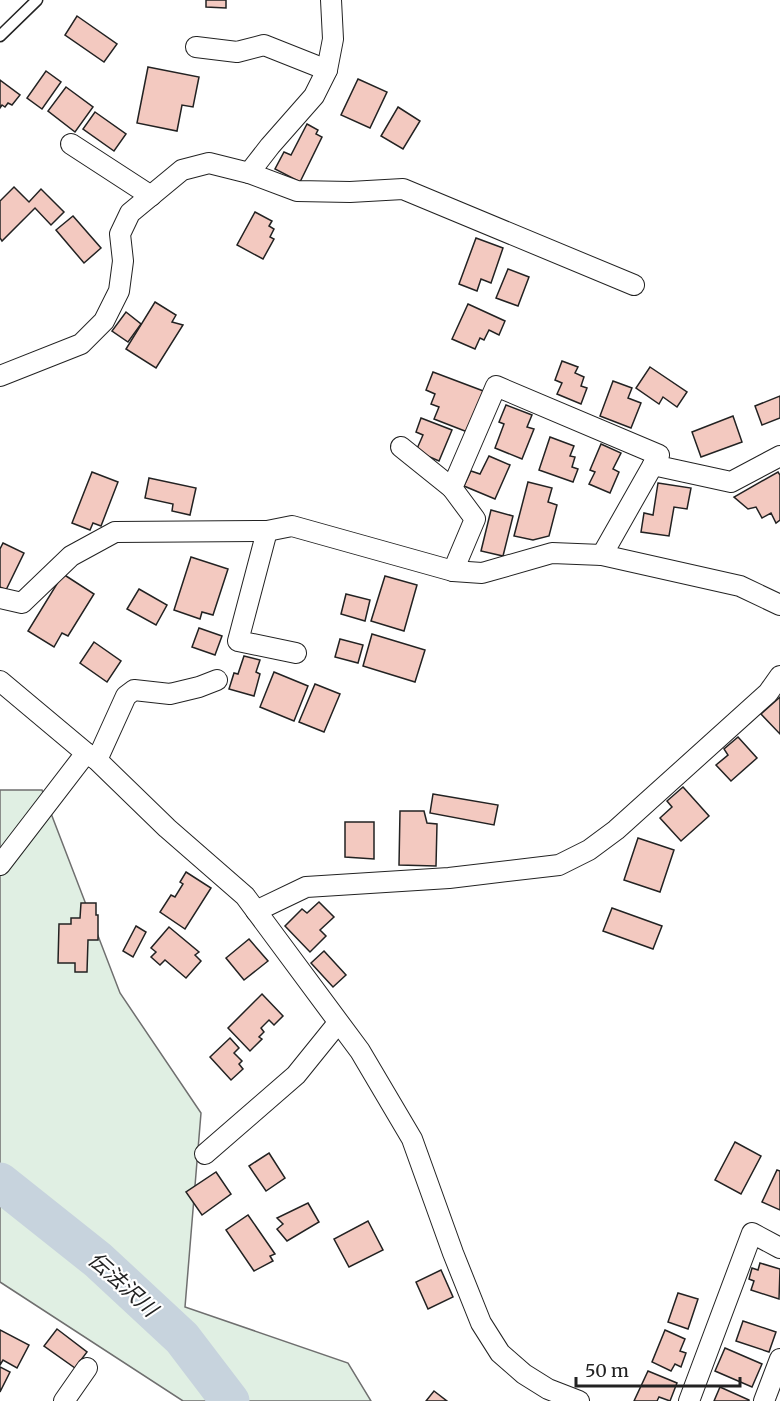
<svg xmlns="http://www.w3.org/2000/svg" width="780" height="1401" font-family="Merriweather,'Noto Sans JP',serif">
  <rect width="100%" height="100%" fill="#fff"/>
  <!-- green -->
  <path fill="#e0efe3" stroke="#6f6f6f" stroke-width="1.5" d="M0 790H42L120 993 201 1113 185 1307 348 1363 371 1401H183L0 1282Z"/>
  <g fill="none" stroke-linecap="round" stroke-linejoin="round">
    <!-- river -->
    <path stroke="#c7d3dd" stroke-width="39" d="M0 1182 98 1260 182 1338 230 1401"/>
  </g>
  <!-- building -->
  <g fill="#f3c9c0" stroke="#222" stroke-width="1.5">
    <path d="M206 0H226V8L206 7Z"/>
    <path d="M77 16 117 44 104 62 65 35Z"/>
    <path d="M148 67 199 77 193 107 182 105 177 131 137 123Z"/>
    <path d="M46 71 61 82 42 109 27 98Z"/>
    <path d="M358 79 387 92 370 128 341 115Z"/>
    <path d="M0 80 20 95 12 105 8 103 5 107 2 105 0 108Z"/>
    <path d="M66 87 93 107 75 132 48 111Z"/>
    <path d="M398 107 420 121 403 149 381 136Z"/>
    <path d="M95 112 126 134 114 151 83 129Z"/>
    <path d="M307 124 318 130 316 134 322 137 300 182 275 169 284 152 291 155Z"/>
    <path d="M14 187 29 202 41 189 64 212 51 225 35 208 2 241 0 238V201Z"/>
    <path d="M255 212 272 221 269 226 274 229 270 237 274 239 263 259 237 245Z"/>
    <path d="M73 216 101 248 84 263 56 230Z"/>
    <path d="M476 238 503 248 491 283 481 279 477 291 459 284Z"/>
    <path d="M508 269 529 277 518 306 496 298Z"/>
    <path d="M155 302 176 315 172 322 183 325 156 368 126 349Z"/>
    <path d="M468 304 505 321 499 335 489 330 484 340 480 338 475 349 452 339Z"/>
    <path d="M126 312 141 324 128 342 112 331Z"/>
    <path d="M562 361 578 367 575 373 584 377 581 386 587 388 581 404 557 394 562 383 555 380Z"/>
    <path d="M650 367 687 392 677 407 663 397 659 404 636 388Z"/>
    <path d="M433 372 486 392 470 433 434 419 439 407 431 404 435 394 426 390Z"/>
    <path d="M613 381 632 388 628 398 641 403 631 428 600 416Z"/>
    <path d="M780 396V418L762 425 755 406Z"/>
    <path d="M506 405 532 415 527 427 534 429 522 459 495 448 504 424 499 422Z"/>
    <path d="M733 416 742 442 701 457 692 432Z"/>
    <path d="M421 418 452 430 439 461 416 451 423 435 416 432Z"/>
    <path d="M550 437 574 446 570 456 575 457 572 467 578 469 573 482 539 470Z"/>
    <path d="M601 444 621 453 613 469 619 472 610 493 589 484 595 472 590 470Z"/>
    <path d="M489 456 510 465 495 499 464 486 471 471 480 474Z"/>
    <path d="M92 472 118 482 101 526 93 523 90 530 72 523Z"/>
    <path d="M778 472 780 475V520L776 523 771 513 762 518 756 507 748 509 734 497Z"/>
    <path d="M149 478 196 488 190 515 172 511 173 504 145 498Z"/>
    <path d="M528 482 552 488 548 502 557 505 549 536 533 540 514 536Z"/>
    <path d="M658 483 691 488 687 509 674 507 669 536 641 532 644 513 653 515Z"/>
    <path d="M491 510 513 516 503 556 481 551Z"/>
    <path d="M3 543 24 553 6 590 0 587V549Z"/>
    <path d="M191 557 228 569 213 615 202 612 200 619 174 610Z"/>
    <path d="M63 574 94 594 68 636 62 633 54 647 28 631Z"/>
    <path d="M385 576 417 585 404 631 371 621Z"/>
    <path d="M139 589 167 605 156 625 127 609Z"/>
    <path d="M346 594 370 600 365 621 341 614Z"/>
    <path d="M199 628 222 636 215 655 192 647Z"/>
    <path d="M372 634 425 650 415 682 363 666Z"/>
    <path d="M340 639 363 645 358 663 335 657Z"/>
    <path d="M94 642 121 661 107 682 80 663Z"/>
    <path d="M244 656 260 660 256 672 260 674 254 696 229 689 234 673 238 674Z"/>
    <path d="M274 672 308 686 294 721 260 707Z"/>
    <path d="M315 684 340 694 324 732 299 722Z"/>
    <path d="M780 697V734L761 714Z"/>
    <path d="M738 737 757 758 731 781 716 765 728 755 724 749Z"/>
    <path d="M683 787 709 816 681 841 660 818 672 807 667 801Z"/>
    <path d="M433 794 498 805 494 825 430 813Z"/>
    <path d="M400 811H424L427 823 437 824 436 866 399 865Z"/>
    <path d="M345 822H374V859L345 857Z"/>
    <path d="M638 838 674 850 660 892 624 880Z"/>
    <path d="M186 872 211 888 185 929 160 912 171 895 175 897 183 884 180 882Z"/>
    <path d="M319 902 334 917 320 930 326 936 310 952 285 926 302 909 307 913Z"/>
    <path d="M81 903H96V915H98V940H88L87 972H75V963H58L59 924H71V918H80Z"/>
    <path d="M612 908 662 926 653 949 603 931Z"/>
    <path d="M136 926 146 932 133 957 123 951Z"/>
    <path d="M169 927 199 952 195 955 201 961 186 978 165 960 160 965 151 957 156 952 151 948Z"/>
    <path d="M249 939 268 961 244 980 226 958Z"/>
    <path d="M324 951 346 975 333 987 311 963Z"/>
    <path d="M262 994 283 1016 274 1025 269 1020 261 1028 264 1032 259 1037 262 1039 250 1051 228 1028Z"/>
    <path d="M230 1038 239 1048 234 1053 242 1061 239 1064 243 1069 231 1080 210 1057Z"/>
    <path d="M735 1142 761 1156 741 1194 715 1180Z"/>
    <path d="M269 1153 285 1178 266 1191 249 1166Z"/>
    <path d="M777 1170 780 1171V1210L762 1202Z"/>
    <path d="M216 1172 231 1194 202 1215 186 1192Z"/>
    <path d="M308 1203 319 1222 287 1241 277 1229 283 1224 277 1218Z"/>
    <path d="M248 1215 275 1254 270 1256 273 1261 254 1271 226 1230Z"/>
    <path d="M368 1221 383 1250 349 1267 334 1239Z"/>
    <path d="M760 1263 780 1269 779 1299 751 1290 754 1281 749 1279 752 1268 758 1270Z"/>
    <path d="M441 1270 453 1297 428 1309 416 1282Z"/>
    <path d="M678 1293 698 1299 688 1329 668 1322Z"/>
    <path d="M743 1321 776 1332 769 1352 736 1341Z"/>
    <path d="M57 1329 87 1352 75 1368 44 1346Z"/>
    <path d="M0 1330 29 1345 17 1368 3 1360 0 1365Z"/>
    <path d="M665 1330 685 1339 680 1351 686 1353 681 1367 675 1364 671 1371 652 1362Z"/>
    <path d="M725 1348 762 1364 752 1387 715 1371Z"/>
    <path d="M0 1367 10 1372 0 1392Z"/>
    <path d="M648 1371 677 1383 670 1401 659 1397 657 1401H634Z"/>
    <path d="M720 1387 749 1400V1401H714Z"/>
    <path d="M434 1391 447 1401H426Z"/>
  </g>
  <g fill="none" stroke-linecap="round" stroke-linejoin="round">
    <defs>
      <path id="lane" d="M0 36 37 0"/>
      <g id="street">
        <path d="M196 47 237 52 264 45 327 70"/>
        <path d="M71 144 151 196"/>
        <path d="M249 173 297 191 350 192 403 189 634 285"/>
        <path d="M0 376 81 344 104 321 119 291 123 261 120 234 130 213 182 170 209 163 249 173 270 146 314 96 327 70 333 39 331 0"/>
        <path d="M401 447 452 488"/>
        <path d="M267 531 238 641 296 653"/>
        <path d="M602 555 653 465"/>
        <path d="M453 571 475 519 452 488 496 386 659 455 653 465 731 482 780 456"/>
        <path d="M0 598 22 603 71 556 115 532 267 531 292 526 453 571 482 573 552 553 602 555 740 586 780 605"/>
        <path d="M0 681 86 753 97 760 167 828 245 896 360 1051 412 1139 453 1253 481 1323 500 1353 524 1374 548 1389 579 1401"/>
        <path d="M97 760 126 696 134 690 170 694 199 687 217 680"/>
        <path d="M0 865 86 753"/>
        <path d="M256 911 306 887 449 878 559 865 589 850 616 830 768 693 780 676"/>
        <path d="M205 1154 296 1075 338 1023"/>
        <path d="M64 1401 87 1368"/>
        <path d="M689 1401 752 1233 780 1248"/>
        <path d="M764 1401 780 1359"/>
      </g>
    </defs>
    <!-- lane casing -->
    <use href="#lane" stroke="#222" stroke-width="13"/>
    <!-- street casing -->
    <use href="#street" stroke="#222" stroke-width="22"/>
    <!-- lane -->
    <use href="#lane" stroke="#fff" stroke-width="10"/>
    <!-- street -->
    <use href="#street" stroke="#fff" stroke-width="20"/>
  </g>
  <g text-anchor="middle" dominant-baseline="central" stroke-width="4.5" stroke-linejoin="round" paint-order="stroke">
    <!-- water labels -->
    <g font-size="21" font-style="italic" fill="#222" stroke="#fff">
      <text transform="translate(123 1284) rotate(42)">伝法沢川</text>
    </g>
  </g>
  <!-- scale -->
  <path d="M576 1377v9h164v-9" fill="none" stroke="#222222" stroke-width="3"/>
  <text x="585" y="1377" font-size="18" fill="#222222" stroke="#ffffff" stroke-width="4.5" paint-order="stroke">50 m</text>
</svg>
